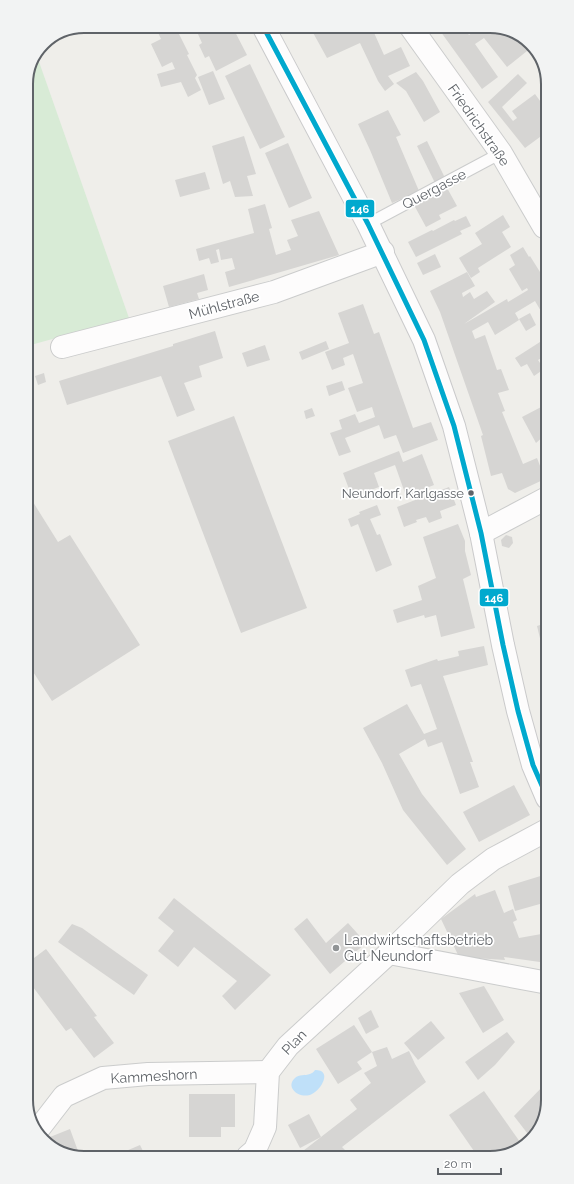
<svg xmlns="http://www.w3.org/2000/svg" width="574" height="1184" font-family="Raleway,sans-serif">
  <rect width="100%" height="100%" fill="#efeeea"/>
  <!-- green -->
  <path fill="#d8ebd6" d="M37 56 129 318 27 346 26 80Z"/>
  <!-- water -->
  <path fill="#bfe0f9" d="M315 1070C333 1070 321 1090 312 1094 301 1100 284 1088 295 1078 299 1074 305 1076 310 1074 312 1073 314 1072 315 1070Z"/>
  <!-- building -->
  <g fill="#d6d5d3">
    <path d="M155 26H175L189 54 187 55 197 75 195 78 201 90 188 97 181 82 161 87 157 74 175 69 172 62 162 67 151 44 161 39Z"/>
    <path d="M215 26H232L247 55 216 71 209 56 205 58 199 45 202 43 198 34Z"/>
    <path d="M316 26H337L340 31 351 26H371L384 55 401 47 410 66 388 76 394 84 385 91 378 81 360 43 327 58 311 29Z"/>
    <path d="M441 26H462L469 35 477 29 474 26H494L525 38 532 47 507 67 484 38 475 44 498 77 482 89 438 28Z"/>
    <path d="M250 64 285 137 260 149 225 76Z"/>
    <path d="M213 71 225 99 209 105 198 77Z"/>
    <path d="M416 72 423 81 440 112 424 122 406 91 396 83Z"/>
    <path d="M518 74 527 83 502 107 513 121 517 118 512 111 535 94 543 105 544 104V134L525 148 488 102Z"/>
    <path d="M388 110 401 135 396 137 419 191 392 203 370 150 358 124Z"/>
    <path d="M244 136 256 174 247 176 253 196 235 197 230 181 223 184 212 146Z"/>
    <path d="M427 141 445 178 435 183 417 146Z"/>
    <path d="M288 143 312 198 289 208 265 153Z"/>
    <path d="M205 172 210 189 180 197 175 180Z"/>
    <path d="M446 186 457 206 439 215 441 219 426 227 414 205Z"/>
    <path d="M265 204 272 228 269 229 276 255 291 250 287 240 298 236 291 220 319 211 339 255 229 287 225 272 235 269 232 258 221 260 219 249 216 250 219 262 211 264 209 258 199 261 196 249 254 233 248 209Z"/>
    <path d="M503 215 510 227 502 232 511 247 478 268 480 272 471 278 459 258 482 244 475 233Z"/>
    <path d="M466 216 471 226 460 231 462 234 416 257 408 242 432 230 433 231 454 220 455 221Z"/>
    <path d="M523 247 529 257 530 256 545 280V318L535 301 515 313 519 320 495 335 488 322 472 331 475 339 485 335 497 370 501 369 509 390 498 393 505 411 502 412 523 464 537 458 545 479 515 493 508 489 502 473 491 476 481 436 483 435 440 312 430 291 467 272 475 286 462 293 463 297 470 292 474 299 487 291 495 302 464 324 507 299 508 302 528 290 527 288 522 291 509 269 515 265 510 255Z"/>
    <path d="M435 254 441 267 423 275 417 263Z"/>
    <path d="M204 274 208 290 197 293 199 299 169 307 163 286Z"/>
    <path d="M363 304 374 334 379 332 413 428 431 422 438 440 403 453 396 435 384 439 379 425 345 438 351 452 339 456 330 433 342 429 339 420 355 414 359 423 375 417 372 407 357 412 348 388 363 383 353 354 343 358 345 365 332 370 325 352 349 343 338 313Z"/>
    <path d="M530 313 536 325 526 331 519 319Z"/>
    <path d="M215 331 223 358 199 366 202 377 184 383 195 410 177 417 161 376 67 405 59 381 173 346V344Z"/>
    <path d="M326 341 329 349 302 360 299 352Z"/>
    <path d="M540 342 545 350V356L538 360 544 369 534 376 527 364 521 367 515 358Z"/>
    <path d="M265 345 270 360 247 367 242 353Z"/>
    <path d="M44 373 46 382 38 385 35 376Z"/>
    <path d="M342 381 345 390 329 396 326 386Z"/>
    <path d="M545 405V435L536 443 522 417Z"/>
    <path d="M312 408 315 416 306 419 304 411Z"/>
    <path d="M234 416 307 608 241 633 168 441Z"/>
    <path d="M399 451 403 462 422 454 434 485 406 496 395 465 374 473 379 487 352 497 343 473Z"/>
    <path d="M449 487 456 505 440 511 442 518 429 523 426 517 416 520 417 522 404 527 397 507Z"/>
    <path d="M28 494 58 542 70 535 140 645 52 701 28 664Z"/>
    <path d="M377 505 381 515 370 519 377 535 380 534 392 565 376 572 358 524 351 527 348 519 360 514 359 512Z"/>
    <path d="M458 524 465 541V551L471 575 463 579 475 628 441 637 436 615 425 618 424 615 397 623 393 610 422 600 418 586 436 578 423 537Z"/>
    <path d="M506 535 512 537 513 543 509 548 502 546 501 540Z"/>
    <path d="M546 623V659H545L537 626Z"/>
    <path d="M484 646 488 665 443 676 473 762H470L479 787 460 794 442 742 428 747 425 739 399 754 422 794 466 849 447 865 403 810 382 763 363 728 407 704 424 734 437 729 421 684 411 687 405 670 437 659 438 661 459 656 458 651Z"/>
    <path d="M514 785 530 815 479 842 463 812Z"/>
    <path d="M547 874V902L515 911 508 886Z"/>
    <path d="M495 890 504 913 513 909 517 920 513 922 519 938 547 933V939L545 940 544 947 547 948V963L504 957 505 960 459 957 441 919 475 894 476 897Z"/>
    <path d="M174 898 271 975 235 1010 222 996 237 981 194 947 178 967 158 951 174 931 158 918Z"/>
    <path d="M307 918 326 943 348 923 366 943 330 974 294 929Z"/>
    <path d="M72 924 82 928 148 975 134 995 58 942Z"/>
    <path d="M46 949 97 1016 94 1017 114 1043 94 1058 71 1028 66 1031 30 983V961Z"/>
    <path d="M484 986 504 1020 483 1033 459 993Z"/>
    <path d="M371 1010 379 1027 366 1034 358 1018Z"/>
    <path d="M431 1021 445 1038 418 1060 404 1043Z"/>
    <path d="M354 1025 372 1052 357 1062 362 1069 338 1084 316 1049Z"/>
    <path d="M507 1032 515 1042 495 1065 478 1080 465 1062Z"/>
    <path d="M387 1047 392 1059 409 1051 415 1064 426 1082 342 1147 350 1155 308 1156 303 1151 357 1109 350 1100 371 1083 364 1073 377 1066 372 1052Z"/>
    <path d="M548 1081V1100L538 1133 531 1138 514 1116Z"/>
    <path d="M484 1091 520 1142 503 1154H476L449 1115Z"/>
    <path d="M189 1094H235V1127H221V1137H189Z"/>
    <path d="M309 1114 321 1137 300 1148 288 1125Z"/>
    <path d="M70 1129 78 1151 81 1158 54 1148 50 1137Z"/>
    <path d="M140 1145 146 1157H129L126 1151Z"/>
  </g>
  <g fill="none" stroke-linecap="round" stroke-linejoin="round">
    <defs>
      <path id="lane" d="M368 224 501 153"/>
      <g id="street">
        <path d="M410 26 501 153 544 227"/>
        <path d="M62 347 274 292 383 252"/>
        <path d="M481 533 545 499"/>
        <path d="M389 953 548 983"/>
        <path d="M37 1131 64 1096 103 1078 148 1074 268 1072"/>
        <path d="M248 1156 255 1150 265 1127 268 1072 288 1046 389 953 460 884 493 859 547 830"/>
      </g>
      <path id="secondary" d="M263 26 368 224 424 340 454 426 481 533 503 645 518 711 533 765 547 798"/>
    </defs>
    <!-- lane casing -->
    <use href="#lane" stroke="#cbcccc" stroke-width="13"/>
    <!-- street casing -->
    <use href="#street" stroke="#cbcccc" stroke-width="24"/>
    <!-- secondary casing -->
    <use href="#secondary" stroke="#cacacb" stroke-width="24"/>
    <!-- lane -->
    <use href="#lane" stroke="#fdfcfc" stroke-width="11"/>
    <!-- street -->
    <use href="#street" stroke="#fdfcfc" stroke-width="22"/>
    <!-- secondary -->
    <use href="#secondary" stroke="#fdfcfc" stroke-width="22"/>
    <defs>
      <path id="bus-1" d="M263 26 368 224 424 340 454 426 481 533 503 645 518 711 533 765 547 797"/>
    </defs>
    <!-- bus-1 casing -->
    <use href="#bus-1" stroke="#fff" stroke-width="8"/>
    <!-- bus-1 -->
    <use href="#bus-1" stroke="#00a9ce" stroke-width="5"/>
  </g>
  <!-- markers -->
  <circle fill="#5f6368" stroke="#fff" stroke-width="1.5" cx="471" cy="493" r="3.5"/>
  <circle fill="#919496" stroke="#fff" stroke-width="1.5" cx="336" cy="948" r="4"/>
  <g text-anchor="middle" dominant-baseline="central" stroke-width="3.5" stroke-linejoin="round" paint-order="stroke">
    <!-- bus labels -->
    <g font-size="13" fill="#5f6368" stroke="#fff" text-anchor="end">
      <text x="464" y="493">Neundorf, Karlgasse</text>
    </g>
    <!-- street labels -->
    <g font-size="14" fill="#5f6368" stroke="#fff">
      <text transform="translate(479 125) rotate(55)">Friedrichstraße</text>
      <text transform="translate(434 189) rotate(-28)">Quergasse</text>
      <text transform="translate(224 305) rotate(-15)">Mühlstraße</text>
      <text transform="translate(294 1042) rotate(-46)">Plan</text>
      <text transform="translate(154 1076) rotate(-3)">Kammeshorn</text>
    </g>
    <!-- poi labels -->
    <g font-size="14" fill="#5f6368" stroke="#fff" text-anchor="start">
      <text x="344" y="940">Landwirtschaftsbetrieb<tspan x="344" dy="16">Gut Neundorf</tspan></text>
    </g>
  </g>
  <!-- crop -->
  <path d="M0 0H574V1184H0ZM84 33H490A51 51 0 0 1 541 84V1100A51 51 0 0 1 490 1151H84A51 51 0 0 1 33 1100V84A51 51 0 0 1 84 33Z" fill="#f2f3f3" fill-rule="evenodd"/>
  <path fill="none" stroke="#5f6368" stroke-width="2" d="M84 33H490A51 51 0 0 1 541 84V1100A51 51 0 0 1 490 1151H84A51 51 0 0 1 33 1100V84A51 51 0 0 1 84 33Z"/>
  <g stroke="#fff" stroke-width="1.5">
    <rect x="345" y="199" width="30" height="19" rx="4" fill="#00a9ce"/>
    <rect x="479" y="588" width="30" height="19" rx="4" fill="#00a9ce"/>
  </g>
  <g font-size="11" text-anchor="middle" font-weight="bold" fill="#fff">
    <text x="360" y="213">146</text>
    <text x="494" y="602">146</text>
  </g>
  <!-- scale -->
  <path d="M438 1168v6h63v-6" fill="none" stroke="#5f6368" stroke-width="2"/>
  <text x="444" y="1168" font-size="12" fill="#5f6368" stroke="#ffffff" stroke-width="3" paint-order="stroke">20 m</text>
</svg>
